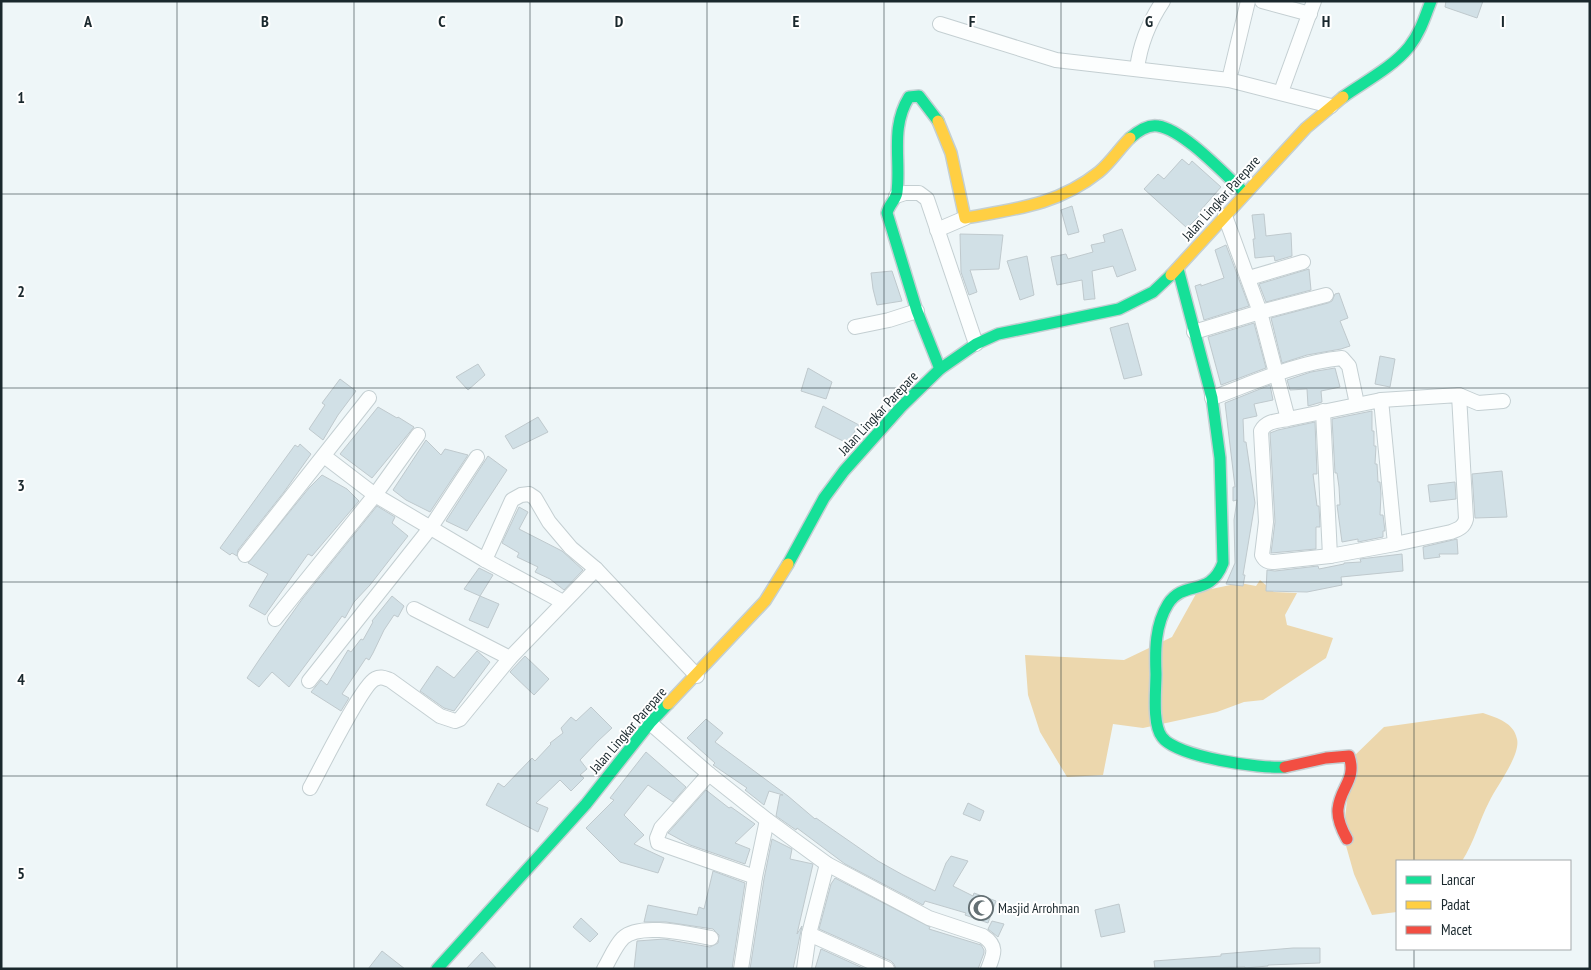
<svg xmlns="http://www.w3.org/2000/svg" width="1591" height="970" font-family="'PT Sans Narrow',sans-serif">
  <rect width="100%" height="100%" fill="#eef6f8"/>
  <!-- green -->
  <g fill="#ecd7ad">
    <path d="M1260 580 1274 592 1297 593 1285 615 1287 625 1333 638 1326 658 1263 700 1244 702 1217 712 1143 728 1113 724 1103 775 1067 777 1040 732 1028 695 1025 655 1124 660 1172 637 1197 592 1240 583 1256 586Z"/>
    <path d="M1483 713C1498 718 1514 723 1517 739 1521 755 1496 787 1489 802 1479 821 1474 843 1462 861H1397V912L1372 915 1354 874 1343 835 1352 758 1384 727Z"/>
  </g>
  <!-- building -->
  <g fill="#d1e0e6" stroke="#bfc9cd">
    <path d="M1446 1H1483L1477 18 1445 7Z"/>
    <path d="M1182 159 1189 165 1192 161 1221 187 1200 211 1202 213 1187 228 1144 189 1158 174 1164 179Z"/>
    <path d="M1072 206 1079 232 1068 235 1061 210Z"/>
    <path d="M1264 214 1266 236 1291 233 1292 256 1275 261 1274 256 1255 258 1253 239H1255L1252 215Z"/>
    <path d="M1122 229 1136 270 1117 277 1113 266 1092 271 1095 299H1092L1084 300 1082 280 1057 285 1051 257 1066 254 1068 259 1093 252 1091 245 1105 242 1103 235Z"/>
    <path d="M960 234 1003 235 999 269 970 270 977 292 969 295 961 272Z"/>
    <path d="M1226 245 1249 306 1204 320 1195 286 1201 284V286L1224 278 1215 250Z"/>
    <path d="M1027 256 1034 295 1020 300 1007 261Z"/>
    <path d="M1309 269 1311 290 1266 302 1259 284Z"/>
    <path d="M892 271 902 301 877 305 873 289 871 273Z"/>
    <path d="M1339 293 1348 318 1340 321 1350 346 1341 349 1307 355 1282 363 1271 318 1328 303 1332 301 1335 294Z"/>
    <path d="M1128 323 1142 375 1124 379 1110 328Z"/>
    <path d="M1254 323 1266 368 1221 385 1208 337Z"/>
    <path d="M1380 356 1395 359 1390 387 1375 384Z"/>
    <path d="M478 364 485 375 468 390 456 377Z"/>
    <path d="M808 368 832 382 826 399 801 391Z"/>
    <path d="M1335 368 1340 387 1321 391 1322 402 1308 406 1307 389 1290 390 1287 380 1311 372Z"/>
    <path d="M340 379 356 391 338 415 323 440 309 429 325 405 322 403Z"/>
    <path d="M1270 385 1273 400 1254 404 1257 416 1243 419 1244 442H1246L1255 503 1243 575H1245L1243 586 1226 584 1235 563 1234 520 1237 500 1233 501V487H1235L1225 403Z"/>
    <path d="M823 406 859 425 847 443 815 427Z"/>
    <path d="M378 407 397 418 398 417 414 427 372 478 340 454Z"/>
    <path d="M1372 411V431H1374V446H1376L1375 464H1377L1378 482H1380L1381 494 1380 515H1383L1385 531H1383V537L1358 542V539L1342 542 1337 505H1340L1339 487 1337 473H1335L1332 419Z"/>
    <path d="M538 417 548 432 513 449 505 436Z"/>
    <path d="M1315 422 1317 474H1313L1317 506H1319L1320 527H1316V549L1271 553 1275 522 1270 433 1278 430Z"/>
    <path d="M426 440 441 455 445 449 468 455 430 512 406 500 393 490Z"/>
    <path d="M300 444 311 454 284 492 238 550 237 556 232 553 230 555 220 548 295 445 298 447Z"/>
    <path d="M488 456 507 470 467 531 446 521Z"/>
    <path d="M1502 471 1507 517 1475 518 1472 474Z"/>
    <path d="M322 475 347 489 359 501 312 556 308 554 265 615 249 606 268 574 248 563 309 488Z"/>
    <path d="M1455 482 1456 499 1430 502 1428 485Z"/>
    <path d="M377 506 395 517 392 523 408 536 370 585 354 602 345 618 342 616 340 619 289 687 272 672 259 687 247 678 261 657 303 598Z"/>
    <path d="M519 507 528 512 519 529 562 551 583 570 564 590 550 579 535 572 538 567 517 557 519 553 502 543Z"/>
    <path d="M1457 539 1458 554H1439L1440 557 1424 559 1423 547Z"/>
    <path d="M1402 554 1403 571 1341 577 1342 585 1307 592 1266 591 1267 570 1275 571 1318 566 1319 569 1344 564V563L1361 562 1360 559Z"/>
    <path d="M479 568 493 575 480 596 464 589Z"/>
    <path d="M392 596 404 606 398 617 394 615 384 630 373 653 369 660 366 658 342 694 349 698 341 711 311 692 321 680 327 685 348 650 351 652 361 639 363 640 373 622 372 621Z"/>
    <path d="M480 596 499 604 488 628 469 620Z"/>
    <path d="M477 651 490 662 454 711 444 708 420 691 437 666 454 678Z"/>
    <path d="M525 656 549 679 534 695 510 672Z"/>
    <path d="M591 707 612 728 598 741 580 760 587 769 580 775 584 778 571 791 560 780 536 803 548 808 538 832 486 805 498 783 504 787 532 758 535 761 551 744 550 743 563 733 561 728 571 717 576 721Z"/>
    <path d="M706 719 723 733 715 742 788 796 815 819 816 818 878 861 903 875 935 891 946 863 951 856 968 861 953 886 973 896 974 893 996 901 988 923 965 915 966 913 925 901 923 905 845 864 797 828 796 830 776 816 780 795H783L769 791 764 805 745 790 747 788 713 765 715 763 687 738Z"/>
    <path d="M646 752 686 787 673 802 648 785 624 815 644 835 634 844 664 858 658 873 620 862 586 828 614 800 610 798Z"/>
    <path d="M706 790 729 808 731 807 755 824 735 843 750 849 745 864 690 845 668 833Z"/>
    <path d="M968 803 984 811 980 821 963 814Z"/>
    <path d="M772 839 792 849 790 859 813 864 797 934 802 926 793 969H750L764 879Z"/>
    <path d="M713 871 745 883 732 969H634L637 941 664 939 710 947 718 943 719 935 713 929 666 922H644L648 905 697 915 699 907 704 909Z"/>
    <path d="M835 878 930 927 929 929 981 945 984 950V953L978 969H896L894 964 891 961 819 929 831 884Z"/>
    <path d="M1119 904 1125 932 1101 937 1095 910Z"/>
    <path d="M581 918 598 934 590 942 573 927Z"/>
    <path d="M992 921 1004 924 998 937 988 929Z"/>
    <path d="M1293 948H1320V963L1268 965V966L1245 968V967L1155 969 1154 961 1221 956V954Z"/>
    <path d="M821 949 865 969H815Z"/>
    <path d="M382 951 405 969H368Z"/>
    <path d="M482 952 497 969H466Z"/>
  </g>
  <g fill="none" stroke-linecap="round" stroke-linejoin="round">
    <defs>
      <g id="street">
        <path d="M1262 1 1310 14"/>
        <path d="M940 24 1056 60 1229 80 1331 106"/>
        <path d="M1137 69C1140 44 1149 22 1163 1"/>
        <path d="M1229 80 1248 1"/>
        <path d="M1281 92 1314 1"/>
        <path d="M896 196 905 193H919L927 199 976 344"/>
        <path d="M1225 216 1260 312 1288 419 1381 400 1395 544 1330 556 1274 562C1268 562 1265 561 1262 555L1266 522 1261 431C1266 421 1277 421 1288 419"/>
        <path d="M937 230 965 218"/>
        <path d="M1249 278 1303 262"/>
        <path d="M855 327 889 320 917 311"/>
        <path d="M1194 332 1260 312 1326 295"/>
        <path d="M1459 395 1478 403 1503 401"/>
        <path d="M1212 398C1253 383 1298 362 1342 358L1349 366 1357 404"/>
        <path d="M1381 400 1459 395 1466 519C1464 527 1459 529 1451 532L1395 544"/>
        <path d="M1323 411 1330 556"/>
        <path d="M324 456 375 495 485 560 563 602"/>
        <path d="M245 555 369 398"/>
        <path d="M485 560 512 500 521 495 529 494 535 498 549 522 571 548 596 569 697 676"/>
        <path d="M414 609 510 658"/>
        <path d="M275 619 375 495 418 435"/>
        <path d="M309 681 431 527 477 457"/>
        <path d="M650 723 709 774 767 820 827 864 929 918 983 936C998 946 994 954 988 969"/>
        <path d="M709 774 661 828 657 838 658 843 755 877"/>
        <path d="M310 788C320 770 362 685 375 679 381 676 384 678 390 680L440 716 455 721 460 719 510 658 596 569"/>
        <path d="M809 934 887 969"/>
        <path d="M604 969C610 959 615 946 623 938 640 922 689 934 711 938"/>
        <path d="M741 969 755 877 767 820"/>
        <path d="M804 969 809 934 827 864"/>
      </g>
      <g id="fast">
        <path d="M1343 97C1364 82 1393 67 1409 47 1420 33 1425 17 1431 1"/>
        <path d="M938 121 919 96 909 97C890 128 901 159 897 192 896 200 889 204 887 213L917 311 940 369"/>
        <path d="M1130 138C1138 131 1148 124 1158 126 1184 130 1225 175 1245 193"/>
        <path d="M1178 269 1212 398 1220 458 1223 563C1210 598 1184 579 1168 604 1155 625 1155 650 1156 674 1156 690 1152 724 1162 737 1176 757 1261 769 1285 767"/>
        <path d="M788 564 824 498 844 471 901 407 940 369 976 344 998 334 1119 309 1153 292 1171 275"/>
        <path d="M437 969 586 804 650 723 668 704"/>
      </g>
      <g id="slow">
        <path d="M938 121 951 153 965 218C1015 209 1058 205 1099 172 1111 162 1119 149 1130 138"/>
        <path d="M1171 275 1306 128 1343 97"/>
        <path d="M668 704 765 601 788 564"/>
      </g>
      <path id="jam" d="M1285 767 1326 758 1349 756C1357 780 1340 787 1338 809 1337 819 1342 830 1347 839"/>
    </defs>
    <!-- street casing -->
    <use href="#street" stroke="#c4cfd2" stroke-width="16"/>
    <!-- fast casing -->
    <use href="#fast" stroke="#c4cfd2" stroke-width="14"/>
    <!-- slow casing -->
    <use href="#slow" stroke="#c4cfd2" stroke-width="14"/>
    <!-- jam casing -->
    <use href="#jam" stroke="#c4cfd2" stroke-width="14"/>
    <!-- street -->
    <use href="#street" stroke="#fcfefe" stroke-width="14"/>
    <!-- fast -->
    <use href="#fast" stroke="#16e098" stroke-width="11"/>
    <!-- slow -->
    <use href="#slow" stroke="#ffcf43" stroke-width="11"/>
    <!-- jam -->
    <use href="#jam" stroke="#f24e42" stroke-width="11"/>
  </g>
  <!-- grid -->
  <path fill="none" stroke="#1a282d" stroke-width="1" stroke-opacity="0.55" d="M177 1V969M354 1V969M530 1V969M707 1V969M884 1V969M1061 1V969M1237 1V969M1414 1V861M1 194H1590M1 388H1590M1 582H1590M1 776H1590M1414 949V969"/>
  <!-- icons -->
  <defs>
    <symbol id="mosque-ring" viewBox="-11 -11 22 22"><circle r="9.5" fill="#fff" stroke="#647074" stroke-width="1.5"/><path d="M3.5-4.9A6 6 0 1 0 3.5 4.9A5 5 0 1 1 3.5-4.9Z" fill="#647074"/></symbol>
  </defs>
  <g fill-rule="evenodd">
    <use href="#mosque-ring" x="967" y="894" width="28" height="28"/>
  </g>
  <g text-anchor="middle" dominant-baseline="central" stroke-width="4" stroke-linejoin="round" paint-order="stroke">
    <!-- street labels -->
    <g font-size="14" fill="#1a282d" stroke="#fff">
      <text transform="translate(1221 198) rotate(-48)">Jalan Lingkar Parepare</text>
      <text transform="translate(878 413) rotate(-47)">Jalan Lingkar Parepare</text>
      <text transform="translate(628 730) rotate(-49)">Jalan Lingkar Parepare</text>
    </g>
    <!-- poi labels -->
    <g font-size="14" fill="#1a282d" stroke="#fff" text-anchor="start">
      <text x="998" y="908">Masjid Arrohman</text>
    </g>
  </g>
  <g font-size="16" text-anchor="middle" font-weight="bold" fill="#1a282d" stroke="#fff" stroke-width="4" stroke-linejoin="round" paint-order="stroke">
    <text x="88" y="27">A</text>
    <text x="265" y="27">B</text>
    <text x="442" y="27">C</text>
    <text x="619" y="27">D</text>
    <text x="796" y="27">E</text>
    <text x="972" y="27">F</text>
    <text x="1149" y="27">G</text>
    <text x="1326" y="27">H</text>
    <text x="1503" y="27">I</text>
    <text x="21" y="103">1</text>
    <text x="21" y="297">2</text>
    <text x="21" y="491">3</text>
    <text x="21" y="685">4</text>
    <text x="21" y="879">5</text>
  </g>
  <!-- border -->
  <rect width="1591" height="970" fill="none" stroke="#1a282d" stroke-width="5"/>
  <!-- legend -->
  <rect x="1396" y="860" width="175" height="90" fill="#ffffff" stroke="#a3a9ab"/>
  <rect x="1406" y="876" width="25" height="8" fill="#16e098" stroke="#a3a9ab"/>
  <text x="1441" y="885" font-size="15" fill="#1a282d">Lancar</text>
  <rect x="1406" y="901" width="25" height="8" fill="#ffcf43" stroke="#a3a9ab"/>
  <text x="1441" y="910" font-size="15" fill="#1a282d">Padat</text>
  <rect x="1406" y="926" width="25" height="8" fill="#f24e42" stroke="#a3a9ab"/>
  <text x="1441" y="935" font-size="15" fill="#1a282d">Macet</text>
</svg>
